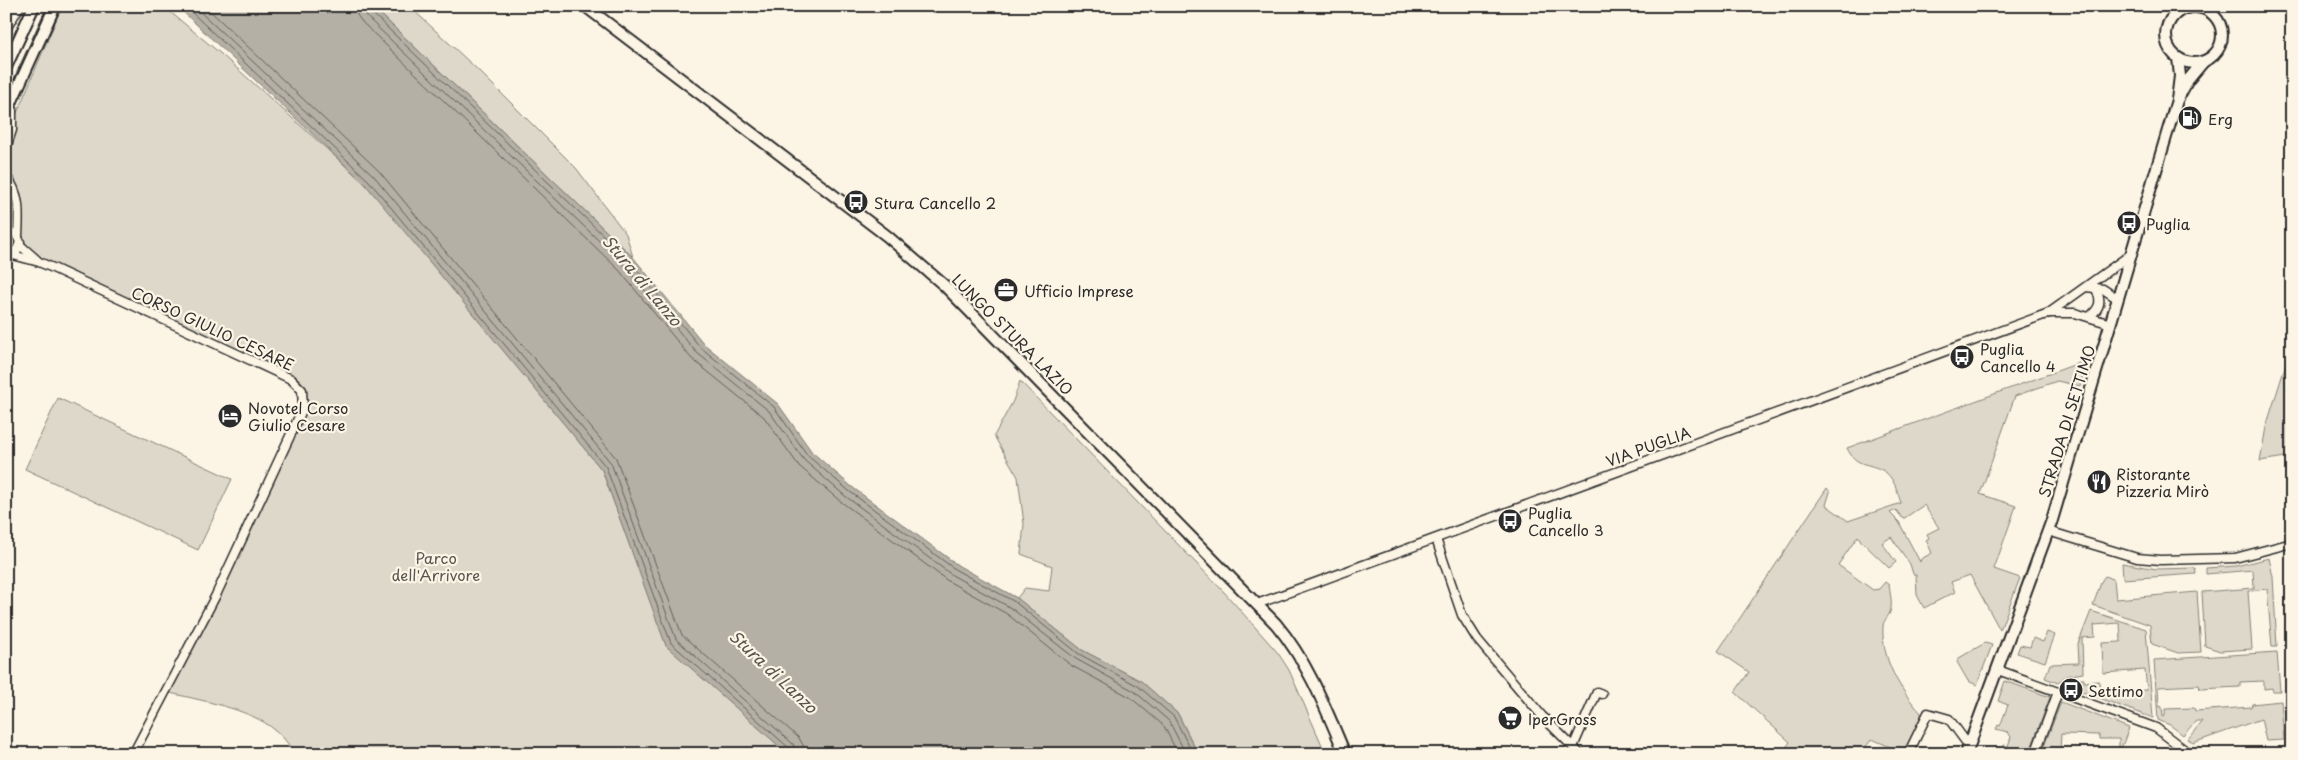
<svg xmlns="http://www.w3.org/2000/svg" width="2298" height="760" font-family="'Playpen Sans',sans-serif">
  <rect width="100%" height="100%" fill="#fcf5e5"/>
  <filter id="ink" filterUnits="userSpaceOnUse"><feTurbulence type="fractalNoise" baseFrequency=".02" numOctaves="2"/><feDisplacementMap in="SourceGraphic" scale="10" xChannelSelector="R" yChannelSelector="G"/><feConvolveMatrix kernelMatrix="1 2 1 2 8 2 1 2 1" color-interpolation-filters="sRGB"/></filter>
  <g filter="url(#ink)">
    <!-- green -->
    <g fill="#ded8ca" stroke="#84827a" fill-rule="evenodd">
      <path d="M62 6H163L221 54 370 188 602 470 667 646 788 754H295C289 745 283 736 275 730 249 708 198 700 166 692L303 408 302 390 291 379 53 268 6 250V139Z"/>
      <path d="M372 6H409L479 71 576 168 626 234 633 257Z"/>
      <path d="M2291 348 2292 456 2260 461 2266 427Z"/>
      <path d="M2087 360 2080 386 2057 381 2015 396 1980 494 2016 506 1994 569 2020 578 2000 630 1970 575 1951 582 1955 592 1924 608 1917 595 1916 575 1913 574 1910 564 1891 537 1882 543 1896 562 1889 568 1861 541 1858 536 1838 565 1873 590 1879 589 1885 582 1889 585C1890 593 1893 605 1890 612 1888 618 1884 619 1883 626 1881 659 1900 690 1921 713V719L1904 753 1872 739 1860 754H1781L1790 742 1735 692 1749 672 1718 651 1827 488 1830 492 1826 505 1848 521 1901 503C1897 491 1894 476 1882 470 1866 462 1856 467 1847 448ZM1924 505 1939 528 1927 534 1929 538 1926 540 1932 553 1921 559 1920 562 1899 522 1890 513 1896 510 1903 519Z"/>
      <path d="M1020 381 1224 592 1278 653 1289 670 1326 754H1198L1178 714 1141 681 1082 650 1017 598 1025 588 1049 591 1052 566 1021 554 1024 524 1018 477 994 436 1013 401Z"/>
      <path d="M58 398 232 479 198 550 25 469Z"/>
      <path d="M2269 558 2273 577 2277 647H2272L2267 589 2248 591 2252 649 2220 651 2205 646 2202 592 2254 588 2253 570 2206 574V568L2236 566Z"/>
      <path d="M2122 563 2157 569 2195 568 2196 574 2123 579Z"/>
      <path d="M2105 576 2114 580 2116 599 2197 592 2201 652 2178 653 2152 644 2150 625 2093 605 2102 580Z"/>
      <path d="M2091 611 2146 629 2153 718 2064 685 2075 679H2084V682L2099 681 2100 693 2147 690 2145 670 2103 673 2102 643 2121 642 2120 623 2094 625 2095 637 2082 638 2083 673 2066 676 2058 683 2045 678 2050 664 2079 663 2078 644Z"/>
      <path d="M2047 632 2055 635 2045 662 2017 653 2020 645 2030 647 2033 638 2043 642Z"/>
      <path d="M1985 643 1992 645 1977 685 1968 681 1957 662 1959 658Z"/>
      <path d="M2277 652 2280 691H2273L2272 688 2264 689V681L2240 682V687L2200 689 2199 685 2158 687 2159 706 2162 707 2163 717 2165 716V709L2194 708 2195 711 2251 707 2252 704 2281 701 2284 740 2266 741 2261 719 2193 743 2188 739 2202 721H2196L2183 735 2170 725 2158 720 2154 660Z"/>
      <path d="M2005 681 2050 697 2029 754H2002L2004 745 2008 746 2011 737 2008 732 1996 729 1998 725 2000 726 2008 705 1998 701Z"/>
      <path d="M2061 702 2129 728 2119 754V739H2099V735L2061 734 2060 751 2044 750V754H2041Z"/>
    </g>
    <!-- water -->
    <path fill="#b4b0a5" stroke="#7d7b74" d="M177 6H372L633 257 704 344 778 404 812 452 852 487 959 566 1017 598 1082 650 1141 681 1178 714 1198 754H788L666 646 602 470 365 184Z"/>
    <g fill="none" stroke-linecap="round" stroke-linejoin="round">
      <!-- shore -->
      <g stroke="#62605c" stroke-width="1">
        <path d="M185 6 369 181 606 467 671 643 789 748 791 754"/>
        <path d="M194 6 374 176 611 463 676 639 793 744 797 754"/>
        <path d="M205 6 379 171 616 458 682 635 799 738 803 745 805 754"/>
        <path d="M356 6 357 15 362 22 619 270 691 358 764 417 799 466 840 501 948 581 1007 614 1072 666 1130 697 1164 726 1178 754"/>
        <path d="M363 6 367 17 624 265 696 352 769 411 804 460 845 496 952 575 1011 608 1076 659 1134 691 1169 721 1186 754"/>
        <path d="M369 6 371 12 629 260 700 347 774 407 808 456 849 491 956 570 1015 602 1079 654 1138 686 1174 717 1193 754"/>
      </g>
      <defs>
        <g id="minor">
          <path d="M6 29 20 6"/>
          <path d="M6 148 12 130V101"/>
          <path d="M6 176C21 194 19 214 18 236"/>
          <path d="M6 192 9 212 6 227"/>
          <path d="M6 231 16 234 20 242 17 250 9 254"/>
          <path d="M20 245 37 260"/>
          <path d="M9 254 39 262 53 268 291 379 302 390 303 408 216 595 133 754"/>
          <path d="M2086 287 2103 289 2118 299"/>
          <path d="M2049 313H2075L2111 324"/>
          <path d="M2089 317C2101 308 2102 300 2095 287"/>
          <path d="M2048 531 2137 558 2161 560 2235 558 2292 543"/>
          <path d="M1436 539 1462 615 1477 639 1542 716 1580 754"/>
          <path d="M1257 604 2049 313 2130 255"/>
          <path d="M1998 670 2156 728 2190 754"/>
          <path d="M1573 747 1597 692 1602 694"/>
          <path d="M1908 754 1928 713 1949 719 1969 746"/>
          <path d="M2035 754 2058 692"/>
        </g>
        <g id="major">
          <path d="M585 6 887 236 945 286 1276 624C1308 662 1326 709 1345 754"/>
          <circle cx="2194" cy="35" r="28"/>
          <path d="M6 67 34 6"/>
          <path d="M2177 100 2180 76 2178 58"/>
          <path d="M6 114 55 6"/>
          <path d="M1966 754 2052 520 2177 100 2188 80 2203 62"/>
        </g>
      </defs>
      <!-- minor casing -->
      <use href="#minor" stroke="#2b2b2b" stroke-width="11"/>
      <!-- major casing -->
      <use href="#major" stroke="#2b2b2b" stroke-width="14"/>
      <!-- minor -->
      <use href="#minor" stroke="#fcf5e5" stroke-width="8"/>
      <!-- major -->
      <use href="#major" stroke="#fcf5e5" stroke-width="10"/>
      <!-- tram -->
      <path stroke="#2b2b2b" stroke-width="1" d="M6 96 47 6"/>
    </g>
  </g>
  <!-- icons -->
  <defs>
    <symbol id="fuel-disc" viewBox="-11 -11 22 22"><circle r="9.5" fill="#2b2b2b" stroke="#fcf5e5"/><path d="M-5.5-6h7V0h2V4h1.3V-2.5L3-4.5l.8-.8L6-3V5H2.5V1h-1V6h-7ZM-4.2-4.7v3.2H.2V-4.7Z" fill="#fff"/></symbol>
    <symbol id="bus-disc" viewBox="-11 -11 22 22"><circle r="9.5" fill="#2b2b2b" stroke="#fcf5e5"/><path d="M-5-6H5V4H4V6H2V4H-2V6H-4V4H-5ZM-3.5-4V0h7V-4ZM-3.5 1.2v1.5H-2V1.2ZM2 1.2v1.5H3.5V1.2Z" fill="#fff"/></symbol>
    <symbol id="office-disc" viewBox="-11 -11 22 22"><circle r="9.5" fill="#2b2b2b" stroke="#fcf5e5"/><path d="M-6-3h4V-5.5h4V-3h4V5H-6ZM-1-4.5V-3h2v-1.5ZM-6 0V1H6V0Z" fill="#fff"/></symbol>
    <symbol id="hotel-disc" viewBox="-11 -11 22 22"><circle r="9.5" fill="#2b2b2b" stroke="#fcf5e5"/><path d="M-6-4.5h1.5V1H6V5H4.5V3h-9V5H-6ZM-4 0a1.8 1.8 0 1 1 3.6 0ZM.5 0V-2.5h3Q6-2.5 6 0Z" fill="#fff"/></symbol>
    <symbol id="restaurant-disc" viewBox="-11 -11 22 22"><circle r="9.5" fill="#2b2b2b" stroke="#fcf5e5"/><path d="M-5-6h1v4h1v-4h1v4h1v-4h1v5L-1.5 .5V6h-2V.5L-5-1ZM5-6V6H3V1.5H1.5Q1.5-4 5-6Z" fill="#fff"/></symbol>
    <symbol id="supermarket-disc" viewBox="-11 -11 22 22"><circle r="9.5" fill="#2b2b2b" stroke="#fcf5e5"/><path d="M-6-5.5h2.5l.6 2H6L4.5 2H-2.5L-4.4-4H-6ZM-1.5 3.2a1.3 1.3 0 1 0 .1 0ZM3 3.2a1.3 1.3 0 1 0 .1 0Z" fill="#fff"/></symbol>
  </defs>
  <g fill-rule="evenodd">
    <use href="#fuel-disc" x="2176" y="104" width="28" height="28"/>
    <use href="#bus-disc" x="842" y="188" width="28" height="28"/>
    <use href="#bus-disc" x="2115" y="209" width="28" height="28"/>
    <use href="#office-disc" x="992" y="276" width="28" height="28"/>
    <use href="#bus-disc" x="1948" y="343" width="28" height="28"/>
    <use href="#hotel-disc" x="216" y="402" width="28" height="28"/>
    <use href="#restaurant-disc" x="2085" y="468" width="28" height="28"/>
    <use href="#bus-disc" x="1496" y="507" width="28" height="28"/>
    <use href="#bus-disc" x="2057" y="676" width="28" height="28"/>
    <use href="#supermarket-disc" x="1496" y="704" width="28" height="28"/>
  </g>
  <g text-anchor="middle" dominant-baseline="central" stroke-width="4.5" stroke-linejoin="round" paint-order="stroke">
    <!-- poi labels -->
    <g font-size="15" fill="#2b2b2b" stroke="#fcf5e5" text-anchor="start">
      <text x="2208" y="118">Erg</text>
      <text x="874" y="202">Stura Cancello 2</text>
      <text x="2146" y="223">Puglia</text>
      <text x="1024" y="290">Ufficio Imprese</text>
      <text x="1980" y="348">Puglia<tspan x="1980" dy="17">Cancello 4</tspan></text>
      <text x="248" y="407">Novotel Corso<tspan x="248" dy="17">Giulio Cesare</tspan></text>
      <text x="2116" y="473">Ristorante<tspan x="2116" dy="17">Pizzeria Mirò</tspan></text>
      <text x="1528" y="512">Puglia<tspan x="1528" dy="17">Cancello 3</tspan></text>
      <text x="2088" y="690">Settimo</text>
      <text x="1528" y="718">IperGross</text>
    </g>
    <!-- street labels -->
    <g font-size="15" fill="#2b2b2b" stroke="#fcf5e5">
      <text transform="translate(213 328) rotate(25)">CORSO GIULIO CESARE</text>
      <text transform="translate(1013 334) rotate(45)">LUNGO STURA LAZIO</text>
      <text transform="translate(2066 421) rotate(-73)">STRADA DI SETTIMO</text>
      <text transform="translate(1648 446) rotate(-20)">VIA PUGLIA</text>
    </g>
    <!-- park labels -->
    <g font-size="15" fill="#585653" stroke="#fcf5e5">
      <text x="436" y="557">Parco<tspan x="436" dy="17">dell'Arrivore</tspan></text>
    </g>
    <!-- water labels -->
    <g font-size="16" font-style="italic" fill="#545350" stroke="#fcf5e5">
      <text transform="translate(643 280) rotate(50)">Stura di Lanzo</text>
      <text transform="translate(774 671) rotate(43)">Stura di Lanzo</text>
    </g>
  </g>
  <!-- margin -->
  <rect width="2298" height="760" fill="none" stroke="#fcf5e5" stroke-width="25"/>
  <rect x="12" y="12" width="2273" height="735" fill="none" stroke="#2b2b2b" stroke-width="2" filter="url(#ink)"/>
</svg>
